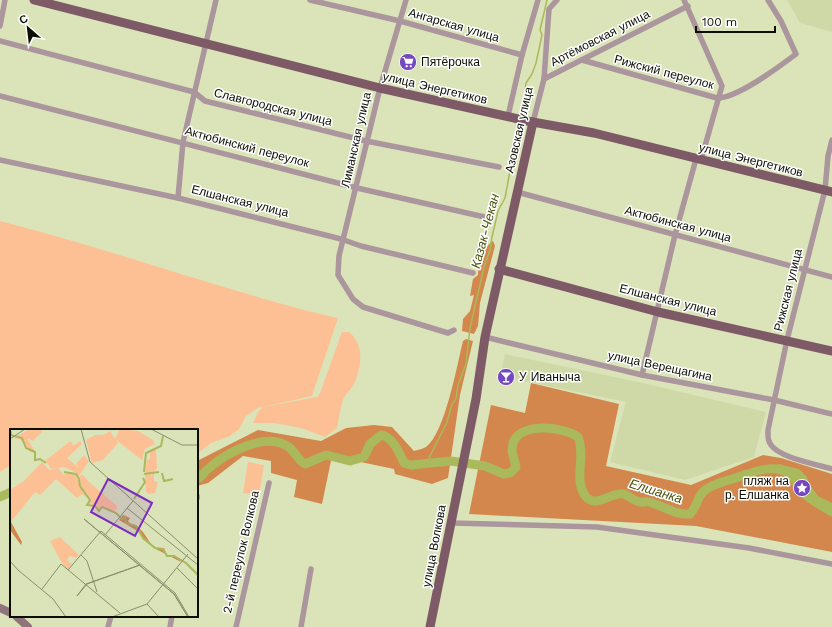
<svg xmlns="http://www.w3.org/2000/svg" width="832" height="627" font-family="'Work Sans',sans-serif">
  <rect width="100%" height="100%" fill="#dbe4b8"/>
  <!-- built -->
  <g fill="#cfd9a7">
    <path d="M787 0H832V32L800 23Z"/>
    <path d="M505 354 643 383 766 412 754 457 685 480 610 462 626 402 500 376Z"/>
  </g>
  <!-- green -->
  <g fill="#fdc094">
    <path d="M0 221C82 242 163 269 244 293 275 302 306 311 338 318L312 396 258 408 246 416 239 429 230 436 211 443 197 454V430H11V465L0 472Z"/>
    <path d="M342 332H349C364 344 362 365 355 382 352 389 346 393 343 400 340 409 339 419 337 428L325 437 301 428 274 423H253L258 412 263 407 317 397 320 393Z"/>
    <path d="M248 462 264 465 259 495 243 493Z"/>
  </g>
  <!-- forest -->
  <g fill="#d3874c">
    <path d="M493 241 495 246 480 303 478 326 474 334 462 331 463 319 470 311 474 295 470 296 473 279 478 275C478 266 484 246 493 241Z"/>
    <path d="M466 339 473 341 460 395 448 478 432 484 395 474 394 469 332 456 322 504 294 497 297 480 271 473V461L243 456 208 483 197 486V461L258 430 321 441 346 428 374 425 392 427 414 451C417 450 423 449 426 447 445 433 457 365 463 341Z"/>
    <path d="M531 383 619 404 606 466 691 485 763 455 781 458 832 474V552L696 526 469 514 491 405 525 413Z"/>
  </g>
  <!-- water -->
  <path fill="#aab95c" d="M779 464 799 469 807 477 810 485 818 496 832 503V512L823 509 821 503C809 501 810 496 806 488 803 482 794 478 790 472L781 474 771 470 774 466Z"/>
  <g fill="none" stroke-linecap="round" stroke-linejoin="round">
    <!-- stream -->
    <g stroke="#aab95c" stroke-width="1.5">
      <path d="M522 117 527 100 525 90 526 83 532 74 536 63 542 35 540 30 547 0"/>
      <path d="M426 464 447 422 452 404 456 399 458 385 466 364 470 328 484 267 490 250 492 237 498 211 505 198 510 171 518 148 521 123"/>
    </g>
    <!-- river -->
    <g stroke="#aab95c" stroke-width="9">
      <path d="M197 479C202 477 204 472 208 469 226 453 264 432 287 446 295 450 297 460 305 464L326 455 350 461 364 457 370 444 381 435C393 437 399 452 404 463L411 465 451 461 485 466 504 474 510 473 516 467C515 462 513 456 512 451 511 420 562 426 578 437 586 455 574 478 584 494 594 511 611 491 624 494 629 496 634 501 640 502 643 503 646 501 649 502 664 506 674 515 690 514 697 507 697 497 704 491 712 484 723 482 732 479 750 474 771 462 789 474 795 478 798 487 804 493 811 501 823 506 832 512"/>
      <path d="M0 497 11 492"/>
    </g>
    <!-- street -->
    <g stroke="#aa969c" stroke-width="5.5">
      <path d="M310 0 400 21 522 55"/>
      <path d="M406 0 380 88 339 256 338 275 353 299 363 307 448 333 454 330"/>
      <path d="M684 0 722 86 701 160"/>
      <path d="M0 26 5 0"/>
      <path d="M0 41 194 92 205 101 366 141 499 167"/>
      <path d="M582 60 717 98C738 98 780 66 796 54L781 21 768 0"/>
      <path d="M544 79 688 6"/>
      <path d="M0 96 357 188 489 218"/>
      <path d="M508 116 522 55 538 0"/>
      <path d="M533 122 544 79 549 9 557 0"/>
      <path d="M832 140 828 156 825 190 787 340 768 430C768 435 767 440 771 445 780 458 816 464 832 469"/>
      <path d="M0 160 178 198 341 239 361 246 473 273"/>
      <path d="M517 192 832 277"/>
      <path d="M178 198 183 142 216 0"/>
      <path d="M485 337 642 375 774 400 832 414"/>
      <path d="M642 375 675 235 696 159"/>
      <path d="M197 498V496"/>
      <path d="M451 523 597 527 749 548 832 564"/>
      <path d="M108 627 111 616"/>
      <path d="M170 627 172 616"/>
      <path d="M236 627 269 483"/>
      <path d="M301 627 311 569"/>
    </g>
    <!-- secondary -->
    <g stroke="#90737c" stroke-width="8">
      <path d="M0 608 11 613"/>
      <path d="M16 616 28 627"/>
    </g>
    <!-- primary -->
    <g stroke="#7d5a66" stroke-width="9">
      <path d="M34 0 380 88 527 121 594 133 832 192"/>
      <path d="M499 269 658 312 832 351"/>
      <path d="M430 627 476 399 485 337 533 122"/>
    </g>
  </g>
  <!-- icons -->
  <defs>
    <symbol id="supermarket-disc" viewBox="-11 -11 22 22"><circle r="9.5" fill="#7548c1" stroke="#fff"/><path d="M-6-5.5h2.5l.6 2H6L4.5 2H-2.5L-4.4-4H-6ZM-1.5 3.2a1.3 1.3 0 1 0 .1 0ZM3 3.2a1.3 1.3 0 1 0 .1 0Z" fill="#fff"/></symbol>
    <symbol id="bar-disc" viewBox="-11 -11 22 22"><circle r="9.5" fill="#7548c1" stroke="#fff"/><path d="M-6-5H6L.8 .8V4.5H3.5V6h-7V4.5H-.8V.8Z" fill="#fff"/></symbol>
    <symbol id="sight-disc" viewBox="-11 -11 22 22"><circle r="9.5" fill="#7548c1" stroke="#fff"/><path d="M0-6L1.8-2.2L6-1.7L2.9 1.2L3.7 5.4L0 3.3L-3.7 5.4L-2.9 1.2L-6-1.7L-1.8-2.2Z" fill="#fff"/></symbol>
  </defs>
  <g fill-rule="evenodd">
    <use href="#supermarket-disc" x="398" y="52" width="20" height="20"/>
    <use href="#bar-disc" x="496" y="367" width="20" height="20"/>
    <use href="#sight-disc" x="792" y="478" width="20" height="20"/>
  </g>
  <g text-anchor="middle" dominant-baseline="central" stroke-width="3" stroke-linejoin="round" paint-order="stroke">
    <!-- street labels -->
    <g font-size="12" fill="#0c0e02" stroke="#fff">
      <text transform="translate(454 25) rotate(16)">Ангарская улица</text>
      <text transform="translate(600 38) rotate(-27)">Артёмовская улица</text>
      <text transform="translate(664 72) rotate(15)">Рижский переулок</text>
      <text transform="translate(435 88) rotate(13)">улица Энергетиков</text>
      <text transform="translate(273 107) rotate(14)">Славгородская улица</text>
      <text transform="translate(519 130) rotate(-77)">Азовская улица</text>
      <text transform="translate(356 140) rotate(-77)">Лиманская улица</text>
      <text transform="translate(247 147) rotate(15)">Актюбинский переулок</text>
      <text transform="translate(751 160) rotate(14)">улица Энергетиков</text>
      <text transform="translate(240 201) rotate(14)">Елшанская улица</text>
      <text transform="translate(678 224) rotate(15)">Актюбинская улица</text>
      <text transform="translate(788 290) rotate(-76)">Рижская улица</text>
      <text transform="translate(668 300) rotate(14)">Елшанская улица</text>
      <text transform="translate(660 366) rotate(12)">улица Верещагина</text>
      <text transform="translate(434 546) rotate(-79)">улица Волкова</text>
      <text transform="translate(241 552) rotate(-77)">2-й переулок Волкова</text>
    </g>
    <!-- poi labels -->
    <g font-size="12" fill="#0c0e02" stroke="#fff" text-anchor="start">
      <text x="421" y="62">Пятёрочка</text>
      <text x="519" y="377">У Иваныча</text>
      <text x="789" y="481" text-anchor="end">пляж на<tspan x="789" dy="14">р. Елшанка</tspan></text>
    </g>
    <!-- water labels -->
    <g font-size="13" font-style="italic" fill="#4a530c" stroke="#fff">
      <text transform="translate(485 231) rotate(-75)">Казак-Чекан</text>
      <text transform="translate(656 491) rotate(17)">Елшанка</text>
    </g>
  </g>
  <!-- overview -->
  <g transform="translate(10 429)">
    <rect width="188" height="188" fill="#dbe4b8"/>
    <path d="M20 0H31L32 3 23 12 17 9 25 23H20L10 10 3 9ZM110 0 128 2 143 11 145 15 135 20 132 31 105 10ZM100 2 108 14 93 31 82 34 76 11 85 6H93ZM70 12 72 15 57 29 69 39 66 35 74 26 79 32 68 48 67 44 54 38 41 40 38 35 42 32 38 35 35 32 59 13H62L63 17ZM146 20 147 40 144 42V52L148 53 145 64 139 65 136 63 135 46 141 45 142 48V45H135L137 31 140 30V22ZM32 33 39 41 48 39 54 46 59 43 65 46 79 70 72 65 67 69 46 50 30 66 25 63 0 94V61L14 52ZM72 45 78 52 107 77V80L103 83 92 78 88 82 86 75 78 76 81 70 71 57 69 48ZM50 108 69 126 66 129 60 127 57 131 62 135 58 140 52 134 40 112Z" fill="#fdc094"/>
    <path d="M113 86 120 89 118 92 121 95 126 96 133 103 141 115 146 119H154L157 126 167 128 171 133 146 120 133 110 131 104 109 91ZM1 93 12 113 11 116 0 101Z" fill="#d3874c"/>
    <path fill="none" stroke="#aab95c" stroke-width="2" d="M0 0 1 6 12 9 16 19 25 23V31L30 30 36 34M54 43 66 45 69 50 70 57 80 71 77 76 85 77 89 82 92 78 106 84 112 90 115 88 116 94 126 97 133 109 145 119 153 120 157 127H164L176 134 188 146M134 43 136 24 151 17 153 7M152 44 154 52 163 50M134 45 149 43M124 70 135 53 133 49"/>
    <path fill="none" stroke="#888e6f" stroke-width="1" d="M71 0 80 33 188 130M141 0 172 16H188M0 10 15 0M117 79 188 136M95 106 123 72M71 126 77 132 87 163M0 132 8 141 43 170 56 188M130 136 77 155 67 167 76 155ZM167 139 188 160M58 141 91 102 165 164 179 188M32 160 51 135 110 184M137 175 178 125M137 175 149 188M102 188 137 175M178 188 164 165 74 90 164 165 178 188"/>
    <path fill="#7b2cbf" fill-opacity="0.15" stroke="#7b2cbf" stroke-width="2" d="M98 50 142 74 125 107 81 83Z"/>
    <rect width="188" height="188" fill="none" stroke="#0c0e02" stroke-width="2"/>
  </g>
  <!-- north arrow -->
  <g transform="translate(28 28) rotate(332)" stroke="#ffffff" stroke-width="3" paint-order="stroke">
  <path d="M0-3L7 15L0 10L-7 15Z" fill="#0c0e02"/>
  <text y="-6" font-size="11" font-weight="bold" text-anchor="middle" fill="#0c0e02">С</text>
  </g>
  <!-- scale -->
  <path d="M696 26v6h79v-6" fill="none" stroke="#0c0e02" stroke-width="2"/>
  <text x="702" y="26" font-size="12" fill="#0c0e02" stroke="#ffffff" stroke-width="3" paint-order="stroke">100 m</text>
</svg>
